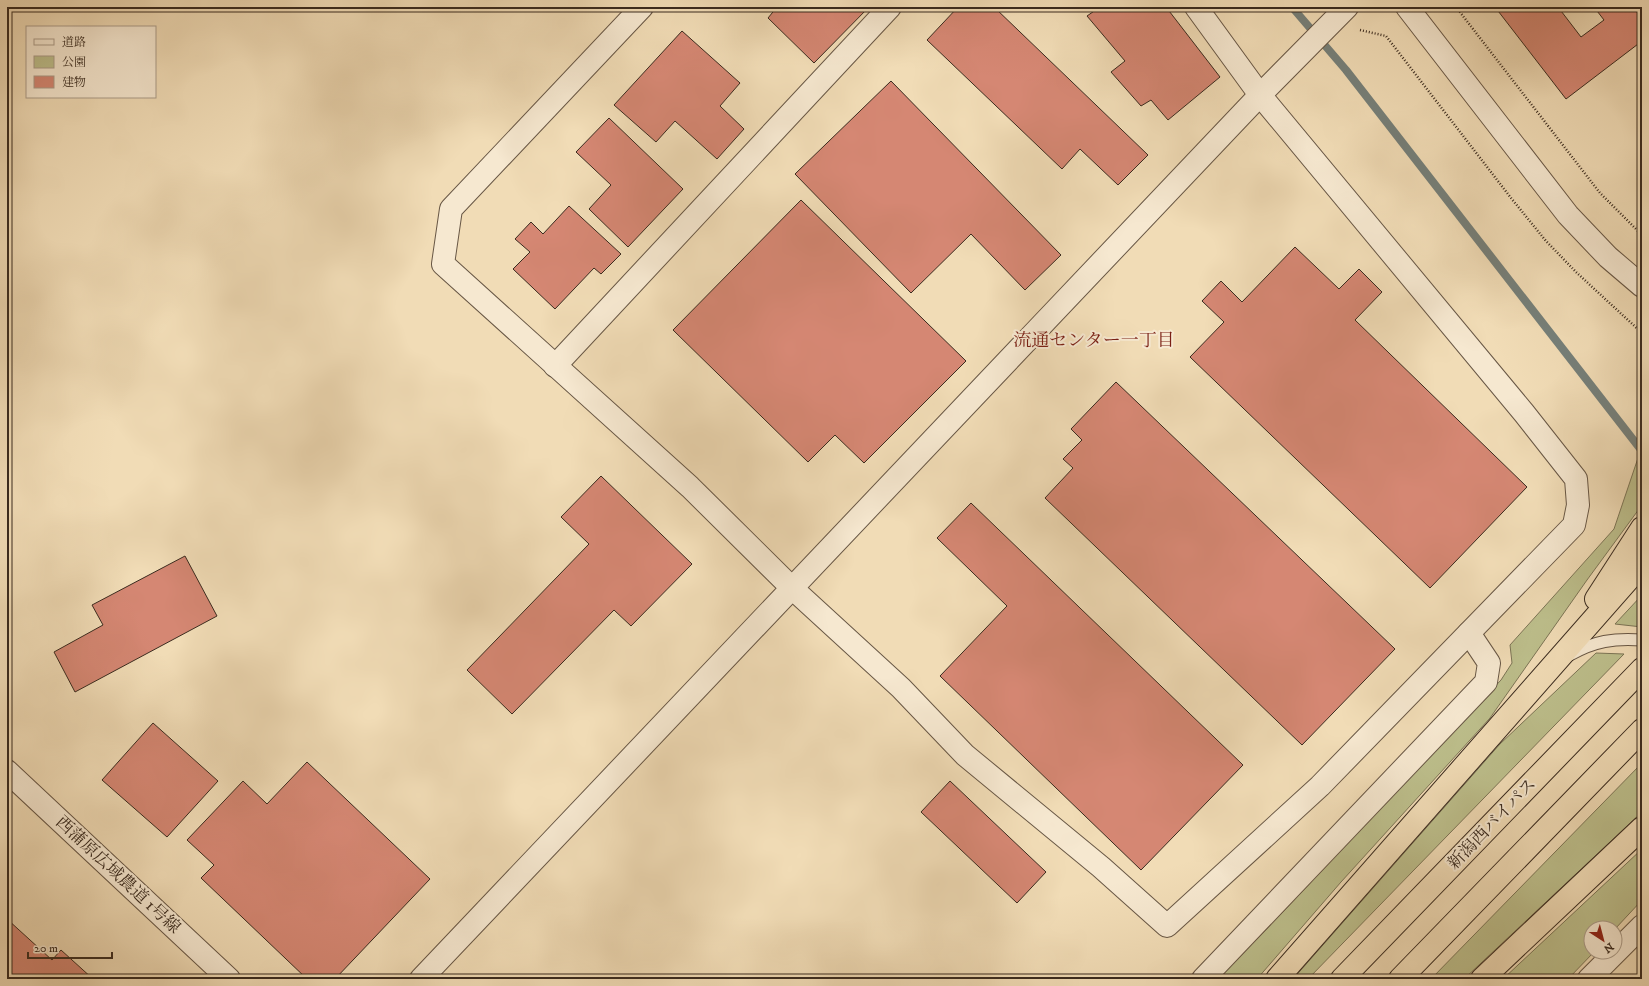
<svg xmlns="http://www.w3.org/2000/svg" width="1649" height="986" font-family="'IM FELL DW Pica','Noto Serif JP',serif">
  <rect width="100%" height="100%" fill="#f1dcb6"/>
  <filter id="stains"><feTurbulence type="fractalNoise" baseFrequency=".005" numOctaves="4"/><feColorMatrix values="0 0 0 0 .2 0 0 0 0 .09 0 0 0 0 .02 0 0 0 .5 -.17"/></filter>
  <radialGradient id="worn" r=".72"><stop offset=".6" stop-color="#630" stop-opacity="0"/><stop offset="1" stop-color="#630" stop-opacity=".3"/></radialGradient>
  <!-- green -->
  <g fill="#bdbf8c" stroke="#7c7556">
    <path d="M1638 458 1642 465V505L1587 580 1490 718 1341 882 1257 979H1218L1282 913 1501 680 1512 663 1510 645 1614 529Z"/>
    <path d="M1642 595V627L1615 624Z"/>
    <path d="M1596 653 1624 654 1308 979H1293L1500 744Z"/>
    <path d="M1642 763V812L1464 979H1431Z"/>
    <path d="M1642 849V900L1615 929 1591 928V952H1594L1568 979H1503Z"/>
  </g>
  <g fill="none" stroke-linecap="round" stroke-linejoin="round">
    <!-- stream -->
    <path stroke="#76807a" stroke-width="8" d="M1292 7 1346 70 1642 451"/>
  </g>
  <!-- building -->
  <g fill="#d58773" stroke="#3a2b1f">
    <path d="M777 7H869L814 63 768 18Z"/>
    <path d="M958 7H994L1148 155 1118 185 1080 149 1062 169 927 40Z"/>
    <path d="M1100 7H1166L1220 77 1168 120 1151 100 1141 106 1111 72 1125 61 1087 16Z"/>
    <path d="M1495 7H1558L1581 37 1604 20 1594 7H1633L1642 19V41L1566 99Z"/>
    <path d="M682 31 740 83 720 106 744 129 717 159 675 121 656 142 614 105Z"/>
    <path d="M891 81 1061 255 1025 290 971 234 911 293 795 174Z"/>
    <path d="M609 118 683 189 628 247 589 209 611 185 576 152Z"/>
    <path d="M801 200 966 361 864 463 835 435 808 462 673 330Z"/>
    <path d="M569 206 621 254 601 274 594 268 555 309 513 269 530 252 515 239 531 222 543 234Z"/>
    <path d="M1295 247 1339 289 1359 269 1382 292 1355 320 1527 487 1430 588 1190 357 1224 322 1202 301 1221 281 1242 302Z"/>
    <path d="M1116 382 1395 649 1302 745 1045 498 1073 468 1063 459 1082 440 1071 429Z"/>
    <path d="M601 476 692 564 631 626 614 610 512 714 467 670 589 544 561 517Z"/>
    <path d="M971 503 1243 765 1141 870 940 676 1007 606 937 538Z"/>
    <path d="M185 556 217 616 75 692 54 652 103 625 92 605Z"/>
    <path d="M153 723 218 781 167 837 102 780Z"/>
    <path d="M307 762 430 879 335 979H307L201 878 214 865 187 840 243 781 267 804Z"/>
    <path d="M950 781 1046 872 1017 903 921 812Z"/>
    <path d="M7 919 52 960 61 950 93 979H7Z"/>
  </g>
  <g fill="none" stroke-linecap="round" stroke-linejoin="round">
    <defs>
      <path id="service" d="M1570 655C1594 641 1614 638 1642 640"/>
      <g id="minor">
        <path d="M642 7 451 209 443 264 690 487 793 589 901 688 965 755 1101 867 1167 926 1320 786 1574 525 1578 505 1576 479 1524 413 1260 95 1196 7"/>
        <path d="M555 366 890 7"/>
        <path d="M1203 979 1486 682 1489 663 1469 633"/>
        <path d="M1589 979 1642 926"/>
      </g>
      <g id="tertiary">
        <path d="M1407 7 1568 215 1608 257 1642 286"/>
        <path d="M7 771 229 979"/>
        <path d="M421 979 1260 95 1347 7"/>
      </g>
      <g id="motorway">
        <path d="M1596 599 1642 528"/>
        <path d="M1277 979 1642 564"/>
        <path d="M1342 979 1642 669"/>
        <path d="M1400 979 1642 730"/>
        <path d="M1482 979 1642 828"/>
      </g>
    </defs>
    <!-- service casing -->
    <use href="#service" stroke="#685745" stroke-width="13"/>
    <!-- minor casing -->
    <use href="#minor" stroke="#685745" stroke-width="24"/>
    <!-- tertiary casing -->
    <use href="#tertiary" stroke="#685745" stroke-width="24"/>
    <!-- motorway casing -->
    <use href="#motorway" stroke="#3a2b1f" stroke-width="24"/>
    <!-- path -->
    <g stroke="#3a2b1f" stroke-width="2.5" stroke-dasharray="1 2" stroke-linecap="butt">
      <path d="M1456 7 1600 193 1642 235"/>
      <path d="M1360 30 1386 36 1511 198 1546 241 1576 272 1642 333"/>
    </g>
    <!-- service -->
    <use href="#service" stroke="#f6e8d0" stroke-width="11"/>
    <!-- minor -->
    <use href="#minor" stroke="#f6e8d0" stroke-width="22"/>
    <!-- tertiary -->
    <use href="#tertiary" stroke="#f6e8d0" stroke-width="22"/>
    <!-- motorway -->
    <use href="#motorway" stroke="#f1dcb6" stroke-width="22"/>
  </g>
  <g text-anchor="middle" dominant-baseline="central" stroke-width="4" stroke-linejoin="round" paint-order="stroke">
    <!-- street labels -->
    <g font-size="17" fill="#3a2b1f" stroke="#f6e8d0">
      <text transform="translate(1492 824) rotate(-46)">新潟西バイパス</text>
      <text transform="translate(118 875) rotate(43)">西蒲原広域農道 1号線</text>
    </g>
    <!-- neighbourhood labels -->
    <g font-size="18" fill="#7a1f14" stroke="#f6e8d0">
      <text x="1094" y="341">流通センター一丁目</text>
    </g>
  </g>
  <!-- margin -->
  <rect width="1649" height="986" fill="none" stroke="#f1dcb6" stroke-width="24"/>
  <rect x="8" y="8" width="1633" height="970" fill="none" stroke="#3a2b1f" stroke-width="2"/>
  <rect x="12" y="12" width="1625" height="962" fill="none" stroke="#3a2b1f"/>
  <!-- legend -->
  <rect x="26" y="26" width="130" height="72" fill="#f6e8d0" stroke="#ab9c89"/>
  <rect x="34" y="39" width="20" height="6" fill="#f6e8d0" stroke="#ab9c89"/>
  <text x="62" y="46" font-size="12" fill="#3a2b1f">道路</text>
  <rect x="34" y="56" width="20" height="12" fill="#bdbf8c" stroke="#ab9c89"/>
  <text x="62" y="66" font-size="12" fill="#3a2b1f">公園</text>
  <rect x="34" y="76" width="20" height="12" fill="#d58773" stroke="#ab9c89"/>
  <text x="62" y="86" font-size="12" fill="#3a2b1f">建物</text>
  <!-- north arrow -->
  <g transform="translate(1603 940) rotate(144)"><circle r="19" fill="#f6e8d0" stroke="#ab9c89"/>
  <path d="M0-3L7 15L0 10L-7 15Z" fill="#8f2418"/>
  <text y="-6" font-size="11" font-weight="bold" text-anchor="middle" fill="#3a2b1f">N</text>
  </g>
  <!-- scale -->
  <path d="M28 952v6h84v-6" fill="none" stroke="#3a2b1f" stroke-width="2"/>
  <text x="34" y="952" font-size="12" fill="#3a2b1f" stroke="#f6e8d0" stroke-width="3" paint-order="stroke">20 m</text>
  <rect width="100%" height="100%" filter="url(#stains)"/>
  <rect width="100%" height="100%" fill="url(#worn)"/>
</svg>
